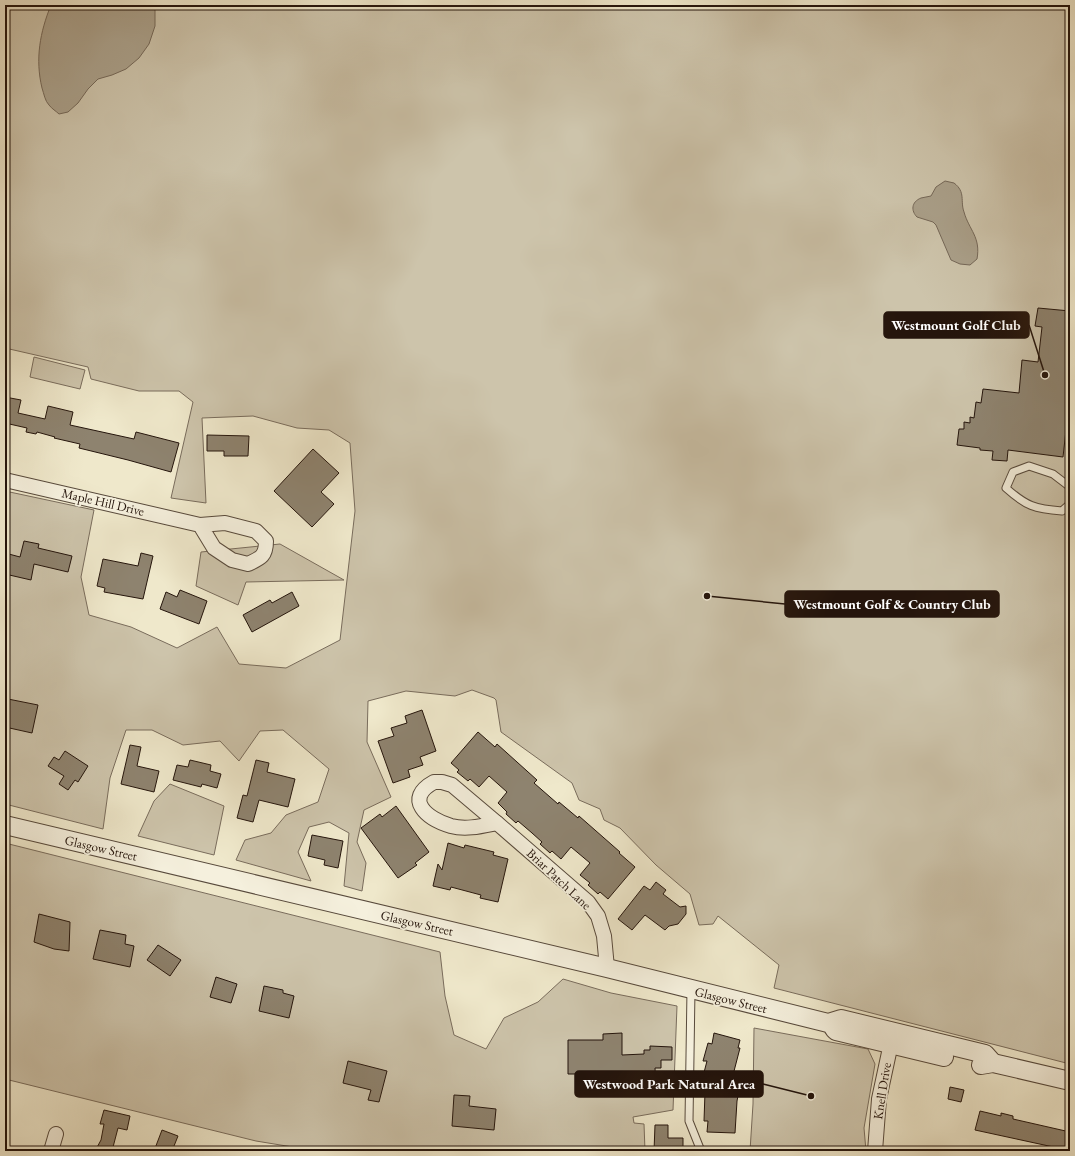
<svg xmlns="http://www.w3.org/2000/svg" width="1075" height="1156" font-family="'EB Garamond',serif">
  <rect width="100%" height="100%" fill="#efe8cb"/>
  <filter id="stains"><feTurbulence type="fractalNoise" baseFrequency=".005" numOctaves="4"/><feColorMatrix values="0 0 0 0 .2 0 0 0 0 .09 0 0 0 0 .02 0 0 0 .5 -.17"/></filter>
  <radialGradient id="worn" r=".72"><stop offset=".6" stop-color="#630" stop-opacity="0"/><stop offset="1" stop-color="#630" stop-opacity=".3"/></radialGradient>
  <!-- green -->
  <g fill="#cdc4ab" stroke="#796c5c">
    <path d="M5 5H1070V1064L774 988 779 965 718 916 713 924 699 925 690 894 656 865 620 828 604 820 600 809 579 800 572 783 501 732 496 700 494 698 472 690 455 696 406 691 368 701 367 742 391 797 364 810 357 842 366 863 362 891 344 886 349 833 329 822 309 827 298 852 311 881 236 860 245 840 271 833 286 815 318 802 329 769 283 730 260 731 239 761 220 741 183 745 152 730H126L110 778 103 829 5 804V491L94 510 81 577 89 615 131 627 177 648 217 627 239 664 286 668 340 640 355 511 350 443 329 430 297 428 253 416 202 418 206 503 171 498 193 402 179 391H139L91 379 88 367 5 348Z"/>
    <path d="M34 357 85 370 80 389 30 377Z"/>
    <path d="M280 544 344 580 246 582 238 605 196 586 201 552Z"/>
    <path d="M170 784 224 806 214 855 138 836 154 801Z"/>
    <path d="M5 843 440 952 445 996 454 1035 486 1049 504 1018 538 1002 563 979 611 993 677 1006 673 1110 633 1117 634 1123 644 1124 645 1151H317L256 1141 5 1079Z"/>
    <path d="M754 1028 868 1049 875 1064 864 1128 866 1151H750L753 1104Z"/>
  </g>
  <!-- water -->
  <g fill="#aaa08a" stroke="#756858">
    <path d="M51 5H155V26L149 44 139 58 126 69 112 75 98 79 88 89 78 103 68 112 59 114C56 111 52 109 49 105 45 101 44 94 42 88 35 59 40 32 51 5Z"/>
    <path d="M945 181 954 183C966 192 960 201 964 212 969 230 981 237 977 259L970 265 960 264 951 260 936 225 933 222 917 217C911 211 911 202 921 198 924 197 928 197 931 196L936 187Z"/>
  </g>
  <!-- building -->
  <g fill="#8e836f" stroke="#25150c">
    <path d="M1038 308 1070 311V413L1068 412 1063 457 1008 450 1007 461 992 460 993 451 980 450V448L957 445 959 429H964V422L970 423V417L974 418 976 402 981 403 983 389 1019 393 1022 360 1038 362 1042 327 1035 326Z"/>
    <path d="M5 397 21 400 18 413 45 419 48 406 73 412 70 425 134 439 136 432 179 443 171 472 128 460 79 448 80 444 54 438 55 437 37 432 36 434 26 432 27 428 5 423Z"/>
    <path d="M207 435 249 436 248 456H224V451H207Z"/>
    <path d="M313 449 339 473 321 492 334 504 312 527 274 491Z"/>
    <path d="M24 541 39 544 38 548 72 556 68 572 34 564 31 580 5 574V553L20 557Z"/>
    <path d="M141 553 153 556 143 599 104 592 105 588 97 586 103 559 138 566Z"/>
    <path d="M180 590 207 601 199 624 160 609 166 592 177 597Z"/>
    <path d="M292 592 299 606 252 632 243 615 270 600 272 603Z"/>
    <path d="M8 699 38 705 32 733 5 727V715Z"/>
    <path d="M422 710 436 751 420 757 423 765 408 770 410 777 393 783 378 741 394 736 391 728 407 723 405 716Z"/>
    <path d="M478 732 495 747 497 744 537 780 534 783 558 804 559 802 578 818 579 816 620 852 619 853 635 867 608 899 600 892 598 894 588 885 590 883 580 875 590 863 571 847 561 859 552 851 550 853 540 844 542 842 532 833 518 821 516 823 506 814 507 812 498 803 507 792 489 776 479 787 470 779 468 781 457 772 459 770 451 763Z"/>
    <path d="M130 745 141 747 137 766 159 771 154 792 121 784Z"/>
    <path d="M65 751 88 766 78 782 75 780 68 790 59 784 64 776 48 766 54 757 59 760Z"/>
    <path d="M190 760 211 765 210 771 221 774 217 788 202 784 201 787 173 780 177 765 188 767Z"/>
    <path d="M256 760 269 763 267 772 295 779 288 807 259 800 253 822 237 818 243 795 247 796Z"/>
    <path d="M396 806 429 852 415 863 417 865 398 878 361 828 380 814 382 817Z"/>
    <path d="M312 835 343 841 338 868 324 865 325 860 308 856Z"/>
    <path d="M448 843 464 848 465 845 494 852 493 855 508 859 498 902 480 898 481 895 451 887 450 890 433 886 438 864 442 870Z"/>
    <path d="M656 882 666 890 663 894 680 907 686 906V914L678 924 669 926 665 930 645 915 632 930 618 919 644 886 650 890Z"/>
    <path d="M39 914 70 922 69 951 54 949 34 942Z"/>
    <path d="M100 930 126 935 125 944 134 946 130 967 93 959Z"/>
    <path d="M158 945 181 960 170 976 147 960Z"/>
    <path d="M216 977 237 984 231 1003 210 997Z"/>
    <path d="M264 986 283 990V993L294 996 289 1018 259 1011Z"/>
    <path d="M622 1033V1055L644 1054V1050H650V1046L672 1047V1060H661V1068H655L656 1094H643V1075H624V1081H603V1074H568V1040H603V1034Z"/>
    <path d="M714 1033 740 1040 738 1048H740L733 1075 738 1076 736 1085 740 1086 737 1101 735 1133 707 1132 708 1121H704L705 1092 702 1091 703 1085 701 1084 707 1061H703L708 1043 712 1044Z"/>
    <path d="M348 1061 387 1071 379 1102 368 1100 371 1090 343 1083Z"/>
    <path d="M950 1087 964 1090 961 1102 948 1099Z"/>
    <path d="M454 1095 470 1096 469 1106 496 1109 494 1130 452 1126Z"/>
    <path d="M104 1110 130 1116 127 1130 118 1128 112 1151H95L101 1140 104 1124H100Z"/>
    <path d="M980 1111 1001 1116V1113L1013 1116V1119L1070 1132V1151H1057L1058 1148 975 1130Z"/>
    <path d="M655 1125H668V1138H683V1151H654Z"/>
    <path d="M162 1130 178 1136 172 1151H154Z"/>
  </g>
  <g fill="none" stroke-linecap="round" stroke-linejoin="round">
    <defs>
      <g id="service">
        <path d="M1070 487 1053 474 1029 466 1013 472 1006 488C1026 506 1035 509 1062 511L1070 504"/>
        <path d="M691 990 689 1121 701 1151"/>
      </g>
      <g id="minor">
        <path d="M5 480 200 525 225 523 256 531 266 541C266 556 261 558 248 564L232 560 214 548 200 525"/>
        <path d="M434 782H442L452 785 497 823C482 826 466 830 451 826 427 819 403 799 434 782Z"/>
        <path d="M497 823 588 902 598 916 604 936 607 968"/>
        <path d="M51 1151 56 1134"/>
        <path d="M875 1151 879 1099 893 1034"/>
      </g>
      <g id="tertiary">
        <path d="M5 825 607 968 828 1023 841 1019 985 1054 993 1063"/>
        <path d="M834 1029 836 1031 944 1057"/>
        <path d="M981 1065 993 1063 1070 1081"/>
      </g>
    </defs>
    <!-- service casing -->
    <use href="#service" stroke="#584a3c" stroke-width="9"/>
    <!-- minor casing -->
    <use href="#minor" stroke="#584a3c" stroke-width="16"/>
    <!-- tertiary casing -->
    <use href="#tertiary" stroke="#584a3c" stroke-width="20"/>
    <!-- service -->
    <use href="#service" stroke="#f5f0dd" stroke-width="7"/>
    <!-- minor -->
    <use href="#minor" stroke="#f5f0dd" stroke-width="14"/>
    <!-- tertiary -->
    <use href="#tertiary" stroke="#f5f0dd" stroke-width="18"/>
  </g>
  <g text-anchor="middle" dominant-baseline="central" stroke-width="3.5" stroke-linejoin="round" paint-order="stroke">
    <!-- street labels -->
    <g font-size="13" fill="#25150c" stroke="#f5f0dd">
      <text transform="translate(103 502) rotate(13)">Maple Hill Drive</text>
      <text transform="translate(101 848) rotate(13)">Glasgow Street</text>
      <text transform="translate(559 879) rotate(43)">Briar Patch Lane</text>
      <text transform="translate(417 923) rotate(13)">Glasgow Street</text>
      <text transform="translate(731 1000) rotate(14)">Glasgow Street</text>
      <text transform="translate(882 1091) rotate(-81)">Knell Drive</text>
    </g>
  </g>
  <!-- callouts -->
  <path fill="none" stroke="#25150c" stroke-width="1.5" d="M1045 375L1029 325M707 596L785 604M811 1096L763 1084"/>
  <g fill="#25150c" stroke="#f5f0dd" stroke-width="1.5">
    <circle cx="1045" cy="375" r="4"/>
    <circle cx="707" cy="596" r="4"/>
    <circle cx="811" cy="1096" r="4"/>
  </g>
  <g fill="#25150c" stroke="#25150c" stroke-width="1.5">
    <rect x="884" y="312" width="145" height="26" rx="4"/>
    <rect x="785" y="591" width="214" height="26" rx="4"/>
    <rect x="575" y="1071" width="188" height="26" rx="4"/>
  </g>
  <g font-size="14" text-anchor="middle" font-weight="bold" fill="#fff">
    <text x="956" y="330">Westmount Golf Club</text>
    <text x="892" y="609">Westmount Golf &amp; Country Club</text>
    <text x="669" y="1089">Westwood Park Natural Area</text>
  </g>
  <!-- margin -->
  <rect width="1075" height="1156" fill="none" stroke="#efe8cb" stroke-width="20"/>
  <rect x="6" y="6" width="1063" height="1144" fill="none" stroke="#25150c" stroke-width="2"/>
  <rect x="10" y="10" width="1055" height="1136" fill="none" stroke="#25150c"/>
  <rect width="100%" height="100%" filter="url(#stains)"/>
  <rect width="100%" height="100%" fill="url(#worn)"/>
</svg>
